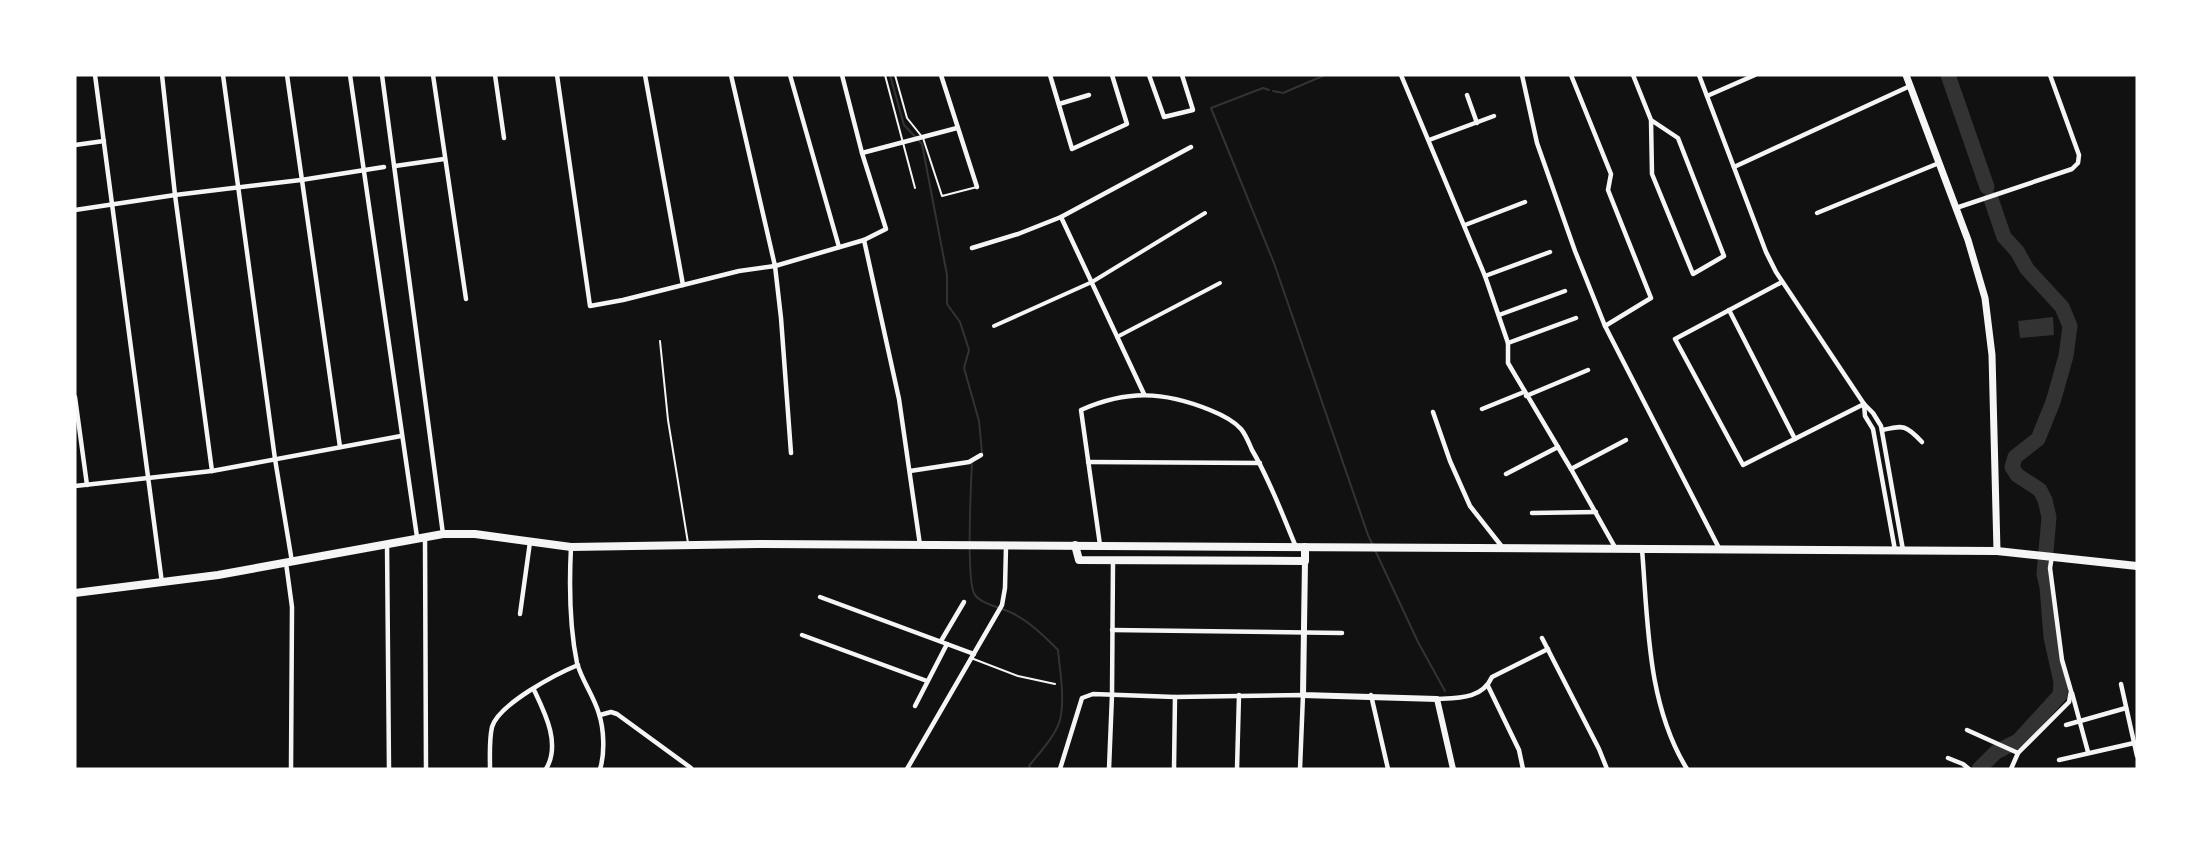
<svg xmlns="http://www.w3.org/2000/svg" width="2212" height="844" font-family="Karla,sans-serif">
  <rect width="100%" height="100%" fill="#111"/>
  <!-- water -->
  <path fill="#333" d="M2053 317 2054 335 2020 338 2018 321Z"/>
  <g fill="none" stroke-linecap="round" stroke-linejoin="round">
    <!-- stream -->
    <g stroke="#333" stroke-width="2">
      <path d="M890 75 904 125 922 144 947 275V304L960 322 969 350 964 368 979 421 982 453"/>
      <path d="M1269 90 1263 88 1211 108 1274 263 1368 535 1418 642 1445 691"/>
      <path d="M1273 91 1283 93 1325 75"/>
      <path d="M973 461 972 462C971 483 966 584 975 595 983 605 1000 607 1012 613 1029 621 1044 636 1058 650 1060 672 1065 698 1060 720 1055 737 1039 753 1029 766L1031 769"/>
    </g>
    <!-- river -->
    <g stroke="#333" stroke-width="15">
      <path d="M1948 75 1987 187"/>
      <path d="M1979 769 1996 752 2018 741 2060 695 2061 682 2051 637 2047 587 2044 574 2049 517 2045 500 2040 490 2017 475 2012 467 2015 457 2038 439 2053 402 2066 356 2070 326 2062 307 2027 269 2017 251 2004 237 1991 199"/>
    </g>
    <!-- service -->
    <g stroke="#f5f5f5" stroke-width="2">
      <path d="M885 75 915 188"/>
      <path d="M895 75 907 118 923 138 942 196 977 187"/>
      <path d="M660 341 668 420 688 543"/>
      <path d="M971 658 1018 676 1055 684"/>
    </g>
    <!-- pedestrian -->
    <g stroke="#f5f5f5" stroke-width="4">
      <path d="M994 326 1092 282 1205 213"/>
      <path d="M1117 337 1220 283"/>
    </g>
    <!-- minor -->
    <g stroke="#f5f5f5" stroke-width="4.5">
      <path d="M95 75 162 583"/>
      <path d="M162 75 175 195 212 471"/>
      <path d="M223 75 275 459 292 562"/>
      <path d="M287 75 340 447"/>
      <path d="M350 75 417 537"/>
      <path d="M382 75 443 534"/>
      <path d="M433 75 466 299"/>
      <path d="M495 75 504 138"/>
      <path d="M557 75 590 306 623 300 739 271 775 266 864 240 886 229 862 153 842 75"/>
      <path d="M645 75 683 285"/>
      <path d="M731 75 775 266 781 318 791 453"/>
      <path d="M790 75 839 247"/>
      <path d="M941 75 977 187"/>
      <path d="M1050 75 1072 149 1127 124 1112 75"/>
      <path d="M1149 75 1164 117 1193 110 1182 75"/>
      <path d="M1401 75 1485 276 1508 343V363L1571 469 1616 549"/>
      <path d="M1522 75 1537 143 1575 251 1605 326"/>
      <path d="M1571 75 1611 174 1608 190 1651 298 1605 326 1720 550"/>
      <path d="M1633 75 1651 120 1652 174 1693 274 1724 256 1678 138 1651 120"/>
      <path d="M1699 75 1766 252 1776 272 1864 404 1873 413 1881 426 1903 550"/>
      <path d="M1467 95 1477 123"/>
      <path d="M1707 96 1755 75"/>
      <path d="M1059 104 1089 95"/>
      <path d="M1429 140 1494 116"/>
      <path d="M75 145 104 141"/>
      <path d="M862 153 957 128"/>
      <path d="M395 166 444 159"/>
      <path d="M1734 167 1910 86"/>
      <path d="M1956 208 2072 169 2078 163 2079 155 2050 75"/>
      <path d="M75 210 175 195 301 180 384 167"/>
      <path d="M1817 213 1939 163"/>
      <path d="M1061 217 1144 394"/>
      <path d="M1465 225 1525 202"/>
      <path d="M864 240 899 399 920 545"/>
      <path d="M972 248 1018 234 1061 217 1191 147"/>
      <path d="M1485 276 1550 252"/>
      <path d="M1782 282 1675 339 1743 465 1864 404"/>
      <path d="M1729 310 1795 439"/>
      <path d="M1499 315 1565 291"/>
      <path d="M1508 343 1576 318"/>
      <path d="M1526 396 1588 370"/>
      <path d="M75 397 87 485"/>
      <path d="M1864 404 1865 416 1873 429 1895 550"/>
      <path d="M1482 409 1524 392"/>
      <path d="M1433 412 1450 461 1470 506 1503 548"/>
      <path d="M1882 430C1904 425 1906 425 1922 442"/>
      <path d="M1088 462 1260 463"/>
      <path d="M1571 469 1626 440"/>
      <path d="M910 471 969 462 981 455"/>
      <path d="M1506 474 1558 447"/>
      <path d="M75 486 212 471 401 436"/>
      <path d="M1532 513 1596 512"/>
      <path d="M425 538 426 769"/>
      <path d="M387 543 389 769"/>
      <path d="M1100 545 1081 410C1127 390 1163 391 1210 410 1220 414 1234 421 1241 429 1246 435 1249 443 1252 450 1270 480 1282 514 1296 547"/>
      <path d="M571 547C569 586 569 624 577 663 582 681 594 696 599 714 604 729 605 754 600 769"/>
      <path d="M1642 549C1648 623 1647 704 1687 769"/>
      <path d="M286 563 292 607 291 769"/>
      <path d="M820 597 974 654"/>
      <path d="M520 614 530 542"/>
      <path d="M1112 630 1342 633"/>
      <path d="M802 635 927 681"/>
      <path d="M1542 638 1599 749 1607 769"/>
      <path d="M941 641 964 602"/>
      <path d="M2121 684 2137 756"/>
      <path d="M1488 686 1519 750 1523 769"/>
      <path d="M534 690C545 713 561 744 546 769"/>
      <path d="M2072 693 2088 752"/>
      <path d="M1371 695 1388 769"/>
      <path d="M1437 699C1459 698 1482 699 1492 677L1548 649"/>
      <path d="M915 706 947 644"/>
      <path d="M600 715 611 712 617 714 691 768"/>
      <path d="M2066 725 2126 708"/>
      <path d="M1967 730 2018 753"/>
      <path d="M1948 758 1963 764 1969 769"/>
      <path d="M2059 760 2134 743"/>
      <path d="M490 769C490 756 489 740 492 727 499 704 556 674 578 665"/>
      <path d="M907 769 1002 605 1005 588 1006 546"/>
      <path d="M1060 769 1082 698 1093 694 1175 697 1303 695 1300 769"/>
      <path d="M1109 769 1112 695 1113 560"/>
      <path d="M1174 769 1175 697"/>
      <path d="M1237 769 1239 695"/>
      <path d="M2011 769 2018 753 2069 702 2071 691 2062 660 2050 568 2052 556"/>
    </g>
    <!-- tertiary -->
    <path stroke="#f5f5f5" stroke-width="6" d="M1305 561 1303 695 1437 699 1453 769"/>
    <!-- secondary -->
    <path stroke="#f5f5f5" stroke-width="7" d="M1906 75 1968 240 1985 298 1992 355 1997 551"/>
    <!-- primary -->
    <g stroke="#f5f5f5" stroke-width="8">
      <path d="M1075 545 1079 560 1305 561V547"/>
      <path d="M75 593 218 575 443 534H475L571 547 758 544 1997 551 2137 566"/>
    </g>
  </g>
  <!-- border -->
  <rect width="2212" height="844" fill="none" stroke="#ffffff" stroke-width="153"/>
</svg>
